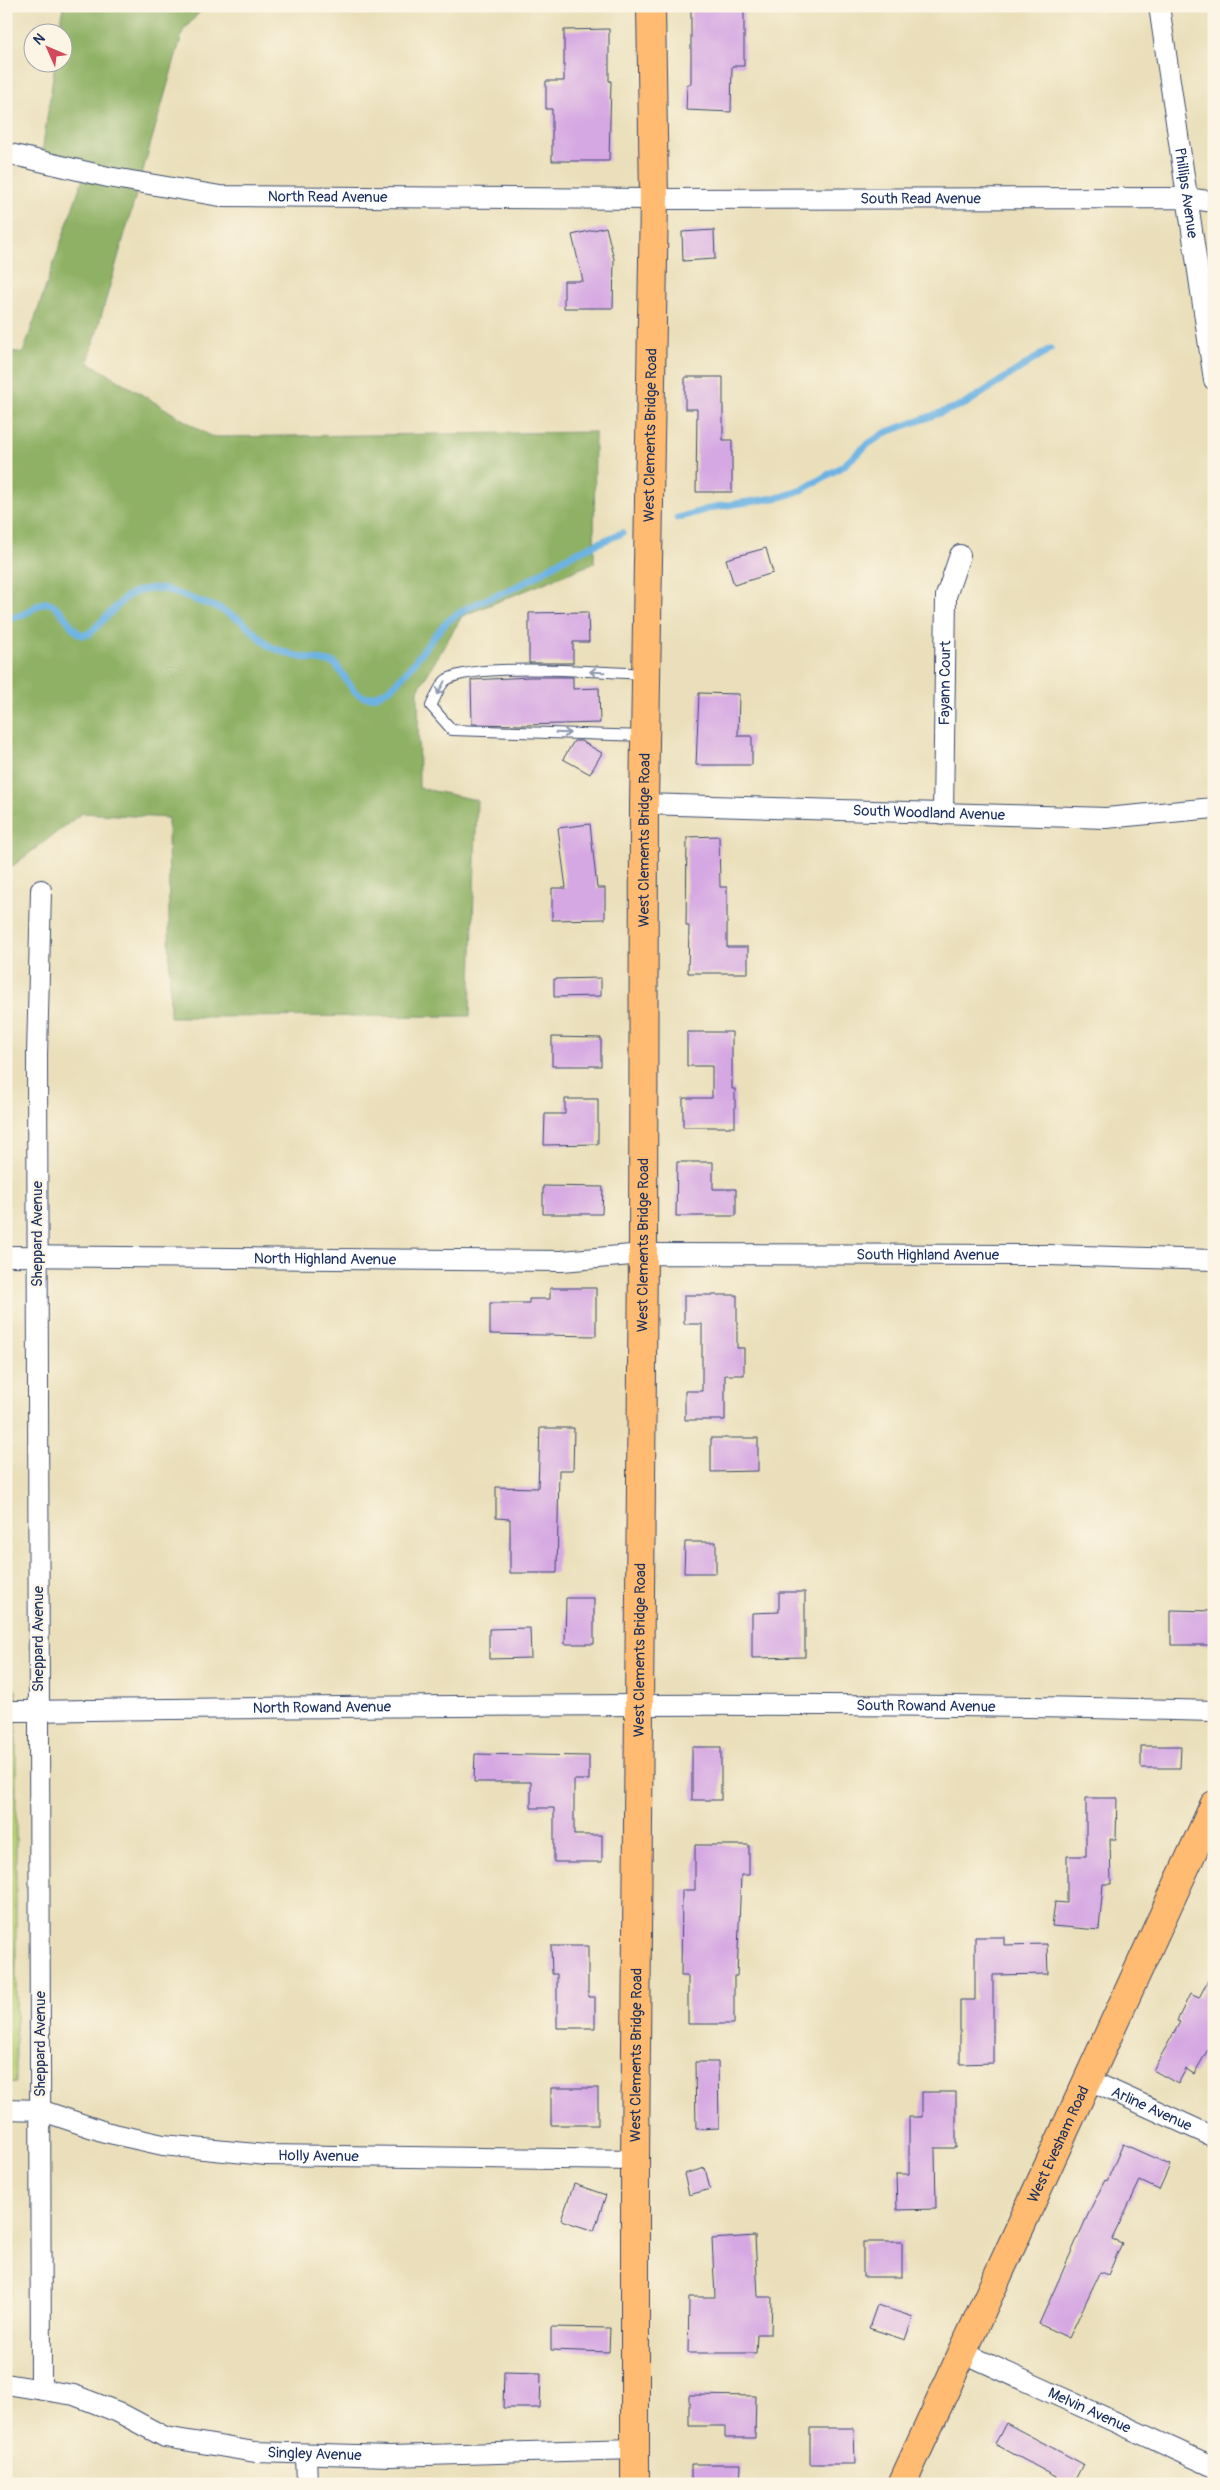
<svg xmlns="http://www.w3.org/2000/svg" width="1220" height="2490" font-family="Pangolin,sans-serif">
  <rect width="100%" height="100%" fill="#fcf5e5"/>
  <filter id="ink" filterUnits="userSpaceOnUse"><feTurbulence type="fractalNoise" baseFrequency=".02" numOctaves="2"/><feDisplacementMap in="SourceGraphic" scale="10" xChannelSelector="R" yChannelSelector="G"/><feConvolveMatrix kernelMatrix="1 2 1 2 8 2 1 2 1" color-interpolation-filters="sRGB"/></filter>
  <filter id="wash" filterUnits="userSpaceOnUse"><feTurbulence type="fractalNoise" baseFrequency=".0096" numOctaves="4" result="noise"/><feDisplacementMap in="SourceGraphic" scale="20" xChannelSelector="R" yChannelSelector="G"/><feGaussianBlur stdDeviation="1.12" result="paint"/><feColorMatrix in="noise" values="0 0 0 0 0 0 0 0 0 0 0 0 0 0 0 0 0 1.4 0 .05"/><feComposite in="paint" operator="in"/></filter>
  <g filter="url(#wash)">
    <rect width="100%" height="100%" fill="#eadfba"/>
    <!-- green -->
    <path fill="#b4ce73" stroke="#687e68" d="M16 1690V2082L6 2083V1691Z"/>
    <!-- forest -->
    <path fill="#8fb165" stroke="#557062" d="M63 6H205L183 31 88 362 212 437 595 432 594 563 462 616 418 690 419 788 477 800 470 1016 170 1017 168 818 82 813 6 871V350L23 353 85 172 40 166 55 63 62 62V32H59Z"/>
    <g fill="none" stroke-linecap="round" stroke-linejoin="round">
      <!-- stream -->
      <g stroke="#6cb2e3" stroke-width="7">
        <path d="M677 518 715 507 781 497 802 490 843 466 868 444 887 432 965 404 1050 349"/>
        <path d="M6 618C12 618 17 617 22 615 35 610 43 595 57 608 67 617 70 628 81 635L89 634 127 596 138 591 152 588 164 589 218 608 242 621 270 647 296 656 334 663C345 673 352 700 371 697 400 693 426 641 446 623 467 604 495 597 520 585 534 578 547 569 560 561 580 550 602 542 622 533"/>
      </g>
    </g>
    <g id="blocks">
      <!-- building -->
      <g fill="#d6a8e3">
        <path d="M691 6H744V66H732L731 112 686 110 687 84H691Z"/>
        <path d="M609 29V81H611L609 161H552V109H546V81H564V30Z"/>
        <path d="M606 227 614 259 613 308H564V281H583L572 235Z"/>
        <path d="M714 230 715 259 683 261 682 232Z"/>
        <path d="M685 377H723V440H732V492H696L697 409H685Z"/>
        <path d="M766 548 773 573 734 585 726 559Z"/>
        <path d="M588 612 589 642H573V663H529V613Z"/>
        <path d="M530 677H573V689L599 688 600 723 522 725 472 724 471 680Z"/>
        <path d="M699 693 739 694 738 736H752V765H696Z"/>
        <path d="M574 741H581L602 753 590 774 563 759Z"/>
        <path d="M590 824 597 888H605V919L552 920V888H566L558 828Z"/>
        <path d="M719 836 720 887H727V947H748V973H688L689 926H686L687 837Z"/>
        <path d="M601 978V996L554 997V979Z"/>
        <path d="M687 1032H732V1089H735V1127H683V1098H712V1066H687Z"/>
        <path d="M552 1037 601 1038V1066H552Z"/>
        <path d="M565 1099H598V1144L544 1145 545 1114H565Z"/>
        <path d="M677 1162H713V1189H736V1216H676Z"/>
        <path d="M543 1186 603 1187 602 1214H543Z"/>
        <path d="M550 1288H596V1336L490 1334V1303H529V1299H550Z"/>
        <path d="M684 1295H737V1348H744V1375H725V1420H685V1391H702V1324H684Z"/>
        <path d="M540 1428H574L573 1470H559L557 1573H510V1519L496 1518V1487L538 1488Z"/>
        <path d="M711 1438H758V1471L711 1472Z"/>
        <path d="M685 1542H716V1573H684Z"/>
        <path d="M779 1592H805V1657L752 1658V1613L779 1612Z"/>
        <path d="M566 1598H594V1644H565Z"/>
        <path d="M1171 1610 1214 1611V1645H1171Z"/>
        <path d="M530 1628 531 1658 489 1659V1629Z"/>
        <path d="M1141 1746H1181L1180 1768H1141Z"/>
        <rect x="692" y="1747" width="29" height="53"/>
        <path d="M475 1754 589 1756V1780H574V1835H602V1862H554V1808H531V1782H474Z"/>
        <path d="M1086 1798H1117L1116 1839H1110L1111 1884H1103L1099 1930 1052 1926 1055 1902 1067 1903V1856H1086Z"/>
        <path d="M695 1845H749V1875H741L737 1976H734V2024H688V1976H681L682 1890H695Z"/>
        <path d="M975 1937H1004V1945L1047 1944 1048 1974 993 1975V2063L960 2064V2000H975Z"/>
        <path d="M551 1946H588V1997H595V2028H557V1974H552Z"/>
        <path d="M1214 1968V2039L1194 2074 1186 2069 1178 2084 1153 2070 1180 2022 1177 2021 1190 1994 1199 1998Z"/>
        <path d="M695 2062H718L719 2128 696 2129Z"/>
        <rect x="551" y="2088" width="47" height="37"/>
        <path d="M922 2092H956V2148H935L936 2209 897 2210 896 2174H909V2117H922Z"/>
        <path d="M1123 2144 1170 2165 1159 2190 1140 2181 1112 2239 1122 2243 1108 2275 1100 2272 1069 2338 1039 2324 1091 2208 1105 2180 1107 2181Z"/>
        <path d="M705 2168 710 2189 689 2195 684 2174Z"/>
        <path d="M574 2184 606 2195 594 2231 561 2220Z"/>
        <path d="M755 2236 758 2297H772L771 2334H757L756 2353H688L689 2297H715L712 2239Z"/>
        <rect x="863" y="2242" width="39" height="35"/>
        <path d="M877 2305 913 2317 905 2340 869 2328Z"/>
        <path d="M551 2327 610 2328 609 2352 551 2350Z"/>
        <path d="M504 2372 541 2373 540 2408H503Z"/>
        <path d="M689 2395 756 2396 755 2438H725V2426H689Z"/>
        <path d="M1006 2423 1083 2464 1073 2484H1069L995 2444Z"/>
        <path d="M810 2428H854L855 2464H810Z"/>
        <path d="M691 2464H741L740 2484H691Z"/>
      </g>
    </g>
  </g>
  <g filter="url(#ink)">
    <use href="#blocks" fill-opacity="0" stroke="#3a496c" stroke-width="1"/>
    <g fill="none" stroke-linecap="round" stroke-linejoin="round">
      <defs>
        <path id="service" d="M645 736 452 730 431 706C435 699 440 684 446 680 473 662 607 672 645 674"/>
        <g id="minor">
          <path id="s1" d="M1159 6 1214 380"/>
          <path id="s2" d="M6 153 108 177 220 196 654 199 1187 198 1214 202"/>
          <path id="s3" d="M644 804 1106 818 1214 808"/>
          <path id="s4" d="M943 814 946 596 960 555"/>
          <path id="s5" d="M6 1256 562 1261 643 1254 1049 1255 1214 1260"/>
          <path id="s6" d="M6 1711C409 1706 811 1700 1214 1711"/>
          <path id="s7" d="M1089 2080 1214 2137"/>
          <path id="s8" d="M6 2109 40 2110 105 2132 163 2145 266 2155 635 2160"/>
          <path id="s9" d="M964 2353 1214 2467"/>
          <path id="s10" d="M6 2384 74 2395 118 2412 165 2437 255 2452 390 2456 635 2449"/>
          <path d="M41 2389 37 1055 41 890"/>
          <path d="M306 2455 307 2484"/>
        </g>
        <g id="primary">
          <path id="s11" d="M635 2484V2160L643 1254 644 804 654 199 651 6"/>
          <path id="s12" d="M902 2484 1214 1805"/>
        </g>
      </defs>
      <!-- service casing -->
      <use href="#service" stroke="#3a496c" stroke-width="12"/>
      <!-- minor casing -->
      <use href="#minor" stroke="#3a496c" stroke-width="22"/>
      <!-- primary casing -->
      <use href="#primary" stroke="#3a496c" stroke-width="30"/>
      <!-- service -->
      <use href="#service" stroke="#fff" stroke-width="10"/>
      <!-- minor -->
      <use href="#minor" stroke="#fff" stroke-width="20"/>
      <!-- primary -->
      <use href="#primary" stroke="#febb71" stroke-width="28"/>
    </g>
    <!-- one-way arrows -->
    <defs><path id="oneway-shaft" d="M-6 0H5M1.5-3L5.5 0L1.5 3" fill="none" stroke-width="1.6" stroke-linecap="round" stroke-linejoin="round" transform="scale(1.25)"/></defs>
    <g stroke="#8d97ae">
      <use href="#oneway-shaft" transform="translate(597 672) rotate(-178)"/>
      <use href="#oneway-shaft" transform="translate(441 688) rotate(118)"/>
      <use href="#oneway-shaft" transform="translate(563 733) rotate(2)"/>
    </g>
  </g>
  <g text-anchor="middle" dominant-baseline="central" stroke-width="4.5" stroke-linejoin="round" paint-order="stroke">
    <!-- street labels -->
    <g font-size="15" fill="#1b2f5e" stroke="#fcf5e5">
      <text stroke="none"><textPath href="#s1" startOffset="189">Phillips Avenue</textPath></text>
      <text stroke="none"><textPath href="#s2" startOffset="326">North Read Avenue</textPath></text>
      <text stroke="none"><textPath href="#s2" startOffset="919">South Read Avenue</textPath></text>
      <text stroke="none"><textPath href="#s11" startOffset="2049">West Clements Bridge Road</textPath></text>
      <text stroke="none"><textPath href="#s4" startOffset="131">Fayann Court</textPath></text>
      <text stroke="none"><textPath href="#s3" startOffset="285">South Woodland Avenue</textPath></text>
      <text stroke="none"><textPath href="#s11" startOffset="1644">West Clements Bridge Road</textPath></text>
      <text transform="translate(37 1234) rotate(-90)">Sheppard Avenue</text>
      <text stroke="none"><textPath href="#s11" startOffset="1239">West Clements Bridge Road</textPath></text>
      <text stroke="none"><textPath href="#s5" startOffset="922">South Highland Avenue</textPath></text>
      <text stroke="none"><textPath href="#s5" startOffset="319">North Highland Avenue</textPath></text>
      <text transform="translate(38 1639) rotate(-90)">Sheppard Avenue</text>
      <text stroke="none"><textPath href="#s11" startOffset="834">West Clements Bridge Road</textPath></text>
      <text stroke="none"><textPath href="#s6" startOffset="920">South Rowand Avenue</textPath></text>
      <text stroke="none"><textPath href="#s6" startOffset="316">North Rowand Avenue</textPath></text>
      <text transform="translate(40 2044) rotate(-90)">Sheppard Avenue</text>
      <text stroke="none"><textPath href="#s11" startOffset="429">West Clements Bridge Road</textPath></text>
      <text stroke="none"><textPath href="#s7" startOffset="69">Arline Avenue</textPath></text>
      <text stroke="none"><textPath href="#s12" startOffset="374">West Evesham Road</textPath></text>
      <text stroke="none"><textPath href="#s8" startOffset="318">Holly Avenue</textPath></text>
      <text stroke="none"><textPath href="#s9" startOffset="138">Melvin Avenue</textPath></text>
      <text stroke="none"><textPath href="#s10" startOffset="320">Singley Avenue</textPath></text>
    </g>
  </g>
  <!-- margin -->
  <rect width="1220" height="2490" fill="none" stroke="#fcf5e5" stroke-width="25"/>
  <!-- north arrow -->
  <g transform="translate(48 48) rotate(315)"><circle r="24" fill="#fcf5e5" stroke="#a2a6af"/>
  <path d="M0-4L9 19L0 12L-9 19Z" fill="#d1495b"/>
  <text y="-8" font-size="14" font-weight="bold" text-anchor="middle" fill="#1b2f5e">N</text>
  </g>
</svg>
